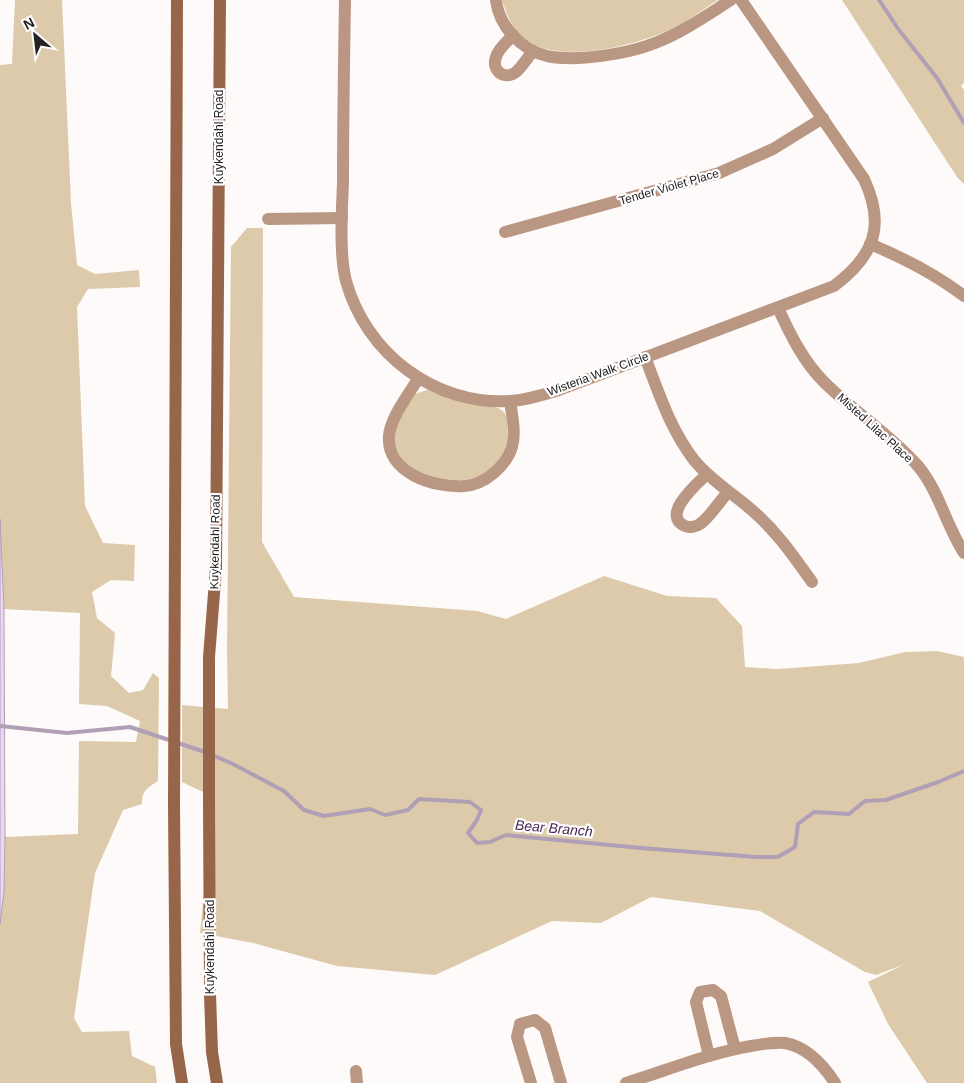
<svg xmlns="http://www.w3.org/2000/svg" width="964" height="1083" font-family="Helvetica,sans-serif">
  <rect width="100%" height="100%" fill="#fefaf9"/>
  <!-- green -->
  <g fill="#dccaaa">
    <path d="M15 0H62L71 203 77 265 95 274 139 270 140 287 88 289 77 307 85 506 103 543 135 545 134 581 111 580 92 592 97 618 115 633 111 676 129 693 143 690 153 673 159 678 158 781C148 787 141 792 142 804L123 810 95 873 74 1018 82 1032 129 1031 132 1056 155 1067 157 1083H0V925L4 892 5 837 78 834 79 741 136 742 140 721 107 706 79 704 80 613 4 609 0 519V65L12 64Z"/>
    <path d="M502 0H718C702 10 687 22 669 30 634 46 558 65 525 39 512 29 507 15 502 0Z"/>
    <path d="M842 0H964V83L961 86 964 90V184L957 177Z"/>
    <path d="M247 228H263L262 542 294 597 477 611 506 619 604 576 667 596 716 598 742 626 745 667 778 669 859 663 905 652 937 651 964 657V1083H927L888 1024 868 982 905 964 876 975 865 972 760 911 651 897 601 923 552 921 435 975 337 966 253 943 200 933 211 828 208 803 203 792 182 782V705L228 709 227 650 231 247Z"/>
    <path d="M427 390C444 395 459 404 478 405 484 406 494 405 500 409 508 413 507 422 507 429 507 434 508 440 506 445 503 457 492 470 480 476 453 488 394 473 394 438 395 434 394 430 395 426 399 415 409 404 415 394Z"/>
  </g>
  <!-- water -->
  <path fill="#ecd5f5" stroke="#b09fb5" d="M0 519 4 609 5 837 4 892 0 925Z"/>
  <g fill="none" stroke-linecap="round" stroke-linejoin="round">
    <!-- stream -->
    <g stroke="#b09fb5" stroke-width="4">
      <path d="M879 0 899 30 937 78 964 123"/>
      <path d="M0 726 67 733 130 727 205 752"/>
      <path d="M212 755 233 764 284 791 304 810 324 816 370 809 385 815 408 810 419 799 470 802 481 810 477 820 468 833 477 843 490 842 506 835 641 848 756 857H778L795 847 798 824 814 812 849 814 865 801 886 800 938 782 964 771"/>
    </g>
    <!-- street -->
    <g stroke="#b99783" stroke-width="12">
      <path d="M345 0C344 61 343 122 343 182 342 210 339 254 346 281 366 353 434 406 511 401 527 400 543 395 559 390L834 286C874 256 886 226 864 179L741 0"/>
      <path d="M496 0C499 26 521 50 547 56 576 62 628 54 655 43 683 32 707 15 731 0"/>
      <path d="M513 35C507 42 498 49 496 57 491 70 504 81 516 72 522 67 528 57 533 51"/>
      <path d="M268 219 342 218"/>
      <path d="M505 232 719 173 773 149 823 118"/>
      <path d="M870 244C904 258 935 274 964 296"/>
      <path d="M778 308C790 334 803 361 824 382 854 412 890 434 918 466 939 491 946 525 964 553"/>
      <path d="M645 357C659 393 670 429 694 460 711 481 734 494 754 512 778 533 794 557 812 582"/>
      <path d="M418 379C409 394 390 418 389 436 386 473 434 488 464 486 485 485 506 466 512 447 516 433 512 415 510 401"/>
      <path d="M707 474C698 483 660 515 685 526 689 528 696 527 700 524 709 518 720 501 728 492"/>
      <path d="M709 1056 696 1002 700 992 713 990 721 996 735 1049"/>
      <path d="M356 1071 357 1083"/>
      <path d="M531 1083 517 1037 520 1024 535 1020 545 1028 561 1083"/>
      <path d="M626 1083C668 1070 709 1053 751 1046 762 1044 774 1042 785 1043 807 1047 824 1066 835 1083"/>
    </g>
    <!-- secondary -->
    <g stroke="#97664a" stroke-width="12">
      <path d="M177 0 174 805 176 1044 182 1083"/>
      <path d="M217 1083 212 1052 210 994 209 805V657L216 568 220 0"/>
    </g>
  </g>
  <g text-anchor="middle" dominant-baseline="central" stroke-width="4.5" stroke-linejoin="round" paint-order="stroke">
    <!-- street labels -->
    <g font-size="12" fill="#232121" stroke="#fff">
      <text transform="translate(219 137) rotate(-90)">Kuykendahl Road</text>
      <text transform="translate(669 187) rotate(-16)">Tender Violet Place</text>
      <text transform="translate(598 374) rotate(-20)">Wisteria Walk Circle</text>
      <text transform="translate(875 428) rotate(42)">Misted Lilac Place</text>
      <text transform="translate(215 542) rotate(-89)">Kuykendahl Road</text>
      <text transform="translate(210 947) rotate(-90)">Kuykendahl Road</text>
    </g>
    <!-- water labels -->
    <g font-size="14" font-style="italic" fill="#482953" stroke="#fff">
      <text transform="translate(554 828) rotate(5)">Bear Branch</text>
    </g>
  </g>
  <!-- north arrow -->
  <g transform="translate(35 35) rotate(332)" stroke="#ffffff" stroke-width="4" paint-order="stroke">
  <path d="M0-4L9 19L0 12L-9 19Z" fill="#232121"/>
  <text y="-8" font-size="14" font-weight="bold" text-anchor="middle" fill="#232121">N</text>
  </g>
</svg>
